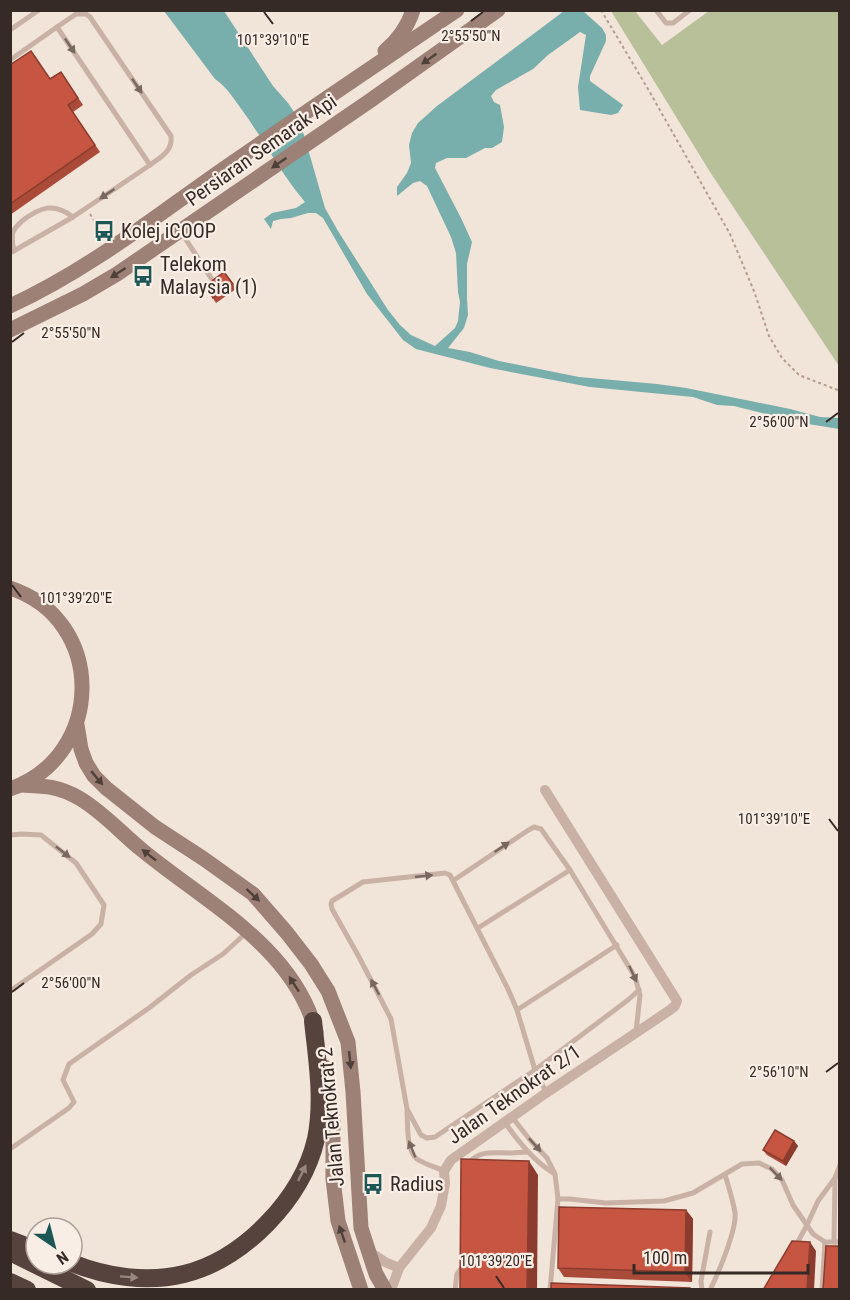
<svg xmlns="http://www.w3.org/2000/svg" width="850" height="1300" font-family="'Roboto Condensed',sans-serif">
  <rect width="100%" height="100%" fill="#f1e4d9"/>
  <!-- green -->
  <path fill="#b7c099" d="M611 11H635L662 45 709 11H839V366L710 172Z"/>
  <!-- water -->
  <path fill="#78aeab" d="M164 11H224L273 86 288 103 296 115 304 135 325 208 338 231 388 310 400 325 411 335 435 346 455 328 458 321 460 302 458 292 456 253 451 237 427 186 420 181 413 183 397 196V187L407 173 411 163 409 145 412 133 418 123 437 106 564 11H583L602 28 606 35V41L590 76V81L623 105 618 113 611 115 580 110 578 87 586 35 580 32 548 55 533 69 496 90 491 96 494 102 500 105 504 127 502 142 492 148H485L466 158H447L436 163 435 168 461 218 472 242 467 264V299L468 315 464 328 448 348 470 352 499 361 579 377 657 384 686 388 790 409 820 417 839 418V429L802 423 734 406 717 405 693 397 590 387 490 368 416 349 403 340 367 294 323 218 316 213H308L291 218 281 219 273 221 271 229 264 219 272 213 296 208 305 202C281 174 264 140 242 110 234 99 227 87 215 79Z"/>
  <g fill="none" stroke-linecap="round" stroke-linejoin="round">
    <!-- path -->
    <g stroke="#b59c8f" stroke-width="2" stroke-dasharray="3 3" stroke-linecap="butt">
      <path d="M601 10 648 89 730 234 754 291 769 336 782 358 799 375 840 391"/>
      <path d="M90 214 105 237"/>
    </g>
    <!-- service -->
    <g stroke="#c9b2a5" stroke-width="5">
      <path d="M656 10 666 23H673L690 10"/>
      <path d="M57 27 76 14H86L90 17 171 136C173 151 161 157 150 165"/>
      <path d="M10 30 39 10"/>
      <path d="M10 60 57 27 150 165 73 217 10 253"/>
      <path d="M181 232 211 278"/>
      <path d="M14 251C13 245 11 238 13 232 15 227 18 225 22 221 40 207 54 202 73 217"/>
      <path d="M10 835 22 834 41 835 76 863 104 905 101 924 92 934 10 991"/>
      <path d="M454 880 527 831 534 827 541 829 570 870 635 977 640 995 636 1032"/>
      <path d="M478 928 570 870"/>
      <path d="M517 1010 617 945"/>
      <path d="M546 1092 535 1070 517 1010 508 989 450 875 445 873 363 882 332 901 331 904 332 909 359 957 391 1019 407 1109 421 1135 427 1138 435 1137 535 1070 628 1000 639 990"/>
      <path d="M407 1112C408 1125 406 1151 417 1159 424 1164 436 1167 444 1171"/>
      <path d="M512 1117 530 1140 547 1158 555 1174 558 1199 550 1290"/>
      <path d="M505 1123C519 1142 533 1160 553 1173"/>
      <path d="M10 1149 69 1108 74 1102 63 1080 69 1064 149 1008 191 975 223 954 247 932"/>
      <path d="M467 1164C480 1150 491 1153 508 1153 515 1153 522 1152 528 1152"/>
      <path d="M558 1199H570L606 1203 664 1201 693 1193 742 1164 759 1163 772 1169 782 1180 793 1205 813 1234 825 1242H840"/>
      <path d="M834 1242 835 1178"/>
      <path d="M795 1247 807 1225 818 1201 835 1178 840 1165"/>
      <path d="M455 1290 457 1274 463 1266V1263"/>
      <path d="M702 1290 701 1281 710 1232"/>
      <path d="M710 1290C718 1274 737 1229 735 1213 733 1200 729 1188 725 1175"/>
      <path d="M822 1290 825 1242"/>
    </g>
    <!-- minor -->
    <g stroke="#c9b2a5" stroke-width="10">
      <path d="M368 1251 385 1262 399 1268"/>
      <path d="M391 1290 399 1268 431 1228 441 1206 445 1183 444 1171 451 1160 546 1093 670 1010 675 1006 677 1001 545 790"/>
    </g>
    <!-- secondary -->
    <g stroke="#9d8177" stroke-width="15">
      <path d="M385 51C398 40 408 26 413 10"/>
      <path d="M10 306C82 273 146 224 209 179 291 122 374 66 457 10"/>
      <path d="M10 330 83 294 117 274 371 100 498 10"/>
      <path d="M10 588C107 620 105 756 10 789"/>
      <path d="M77 725 81 749 86 763 94 776 106 788 155 827 204 859 253 894 287 933 311 964 328 991 348 1042 353 1092 361 1228 376 1274 385 1290"/>
      <path d="M22 785C45 786 58 786 79 798 103 812 121 833 142 850 205 902 294 947 316 1032"/>
      <path d="M325 1067 333 1122V1179L338 1221 361 1290"/>
    </g>
    <!-- motorway -->
    <g stroke="#56433d" stroke-width="18">
      <path d="M10 1240 36 1250"/>
      <path d="M10 1252 87 1290"/>
      <path d="M72 1263C107 1277 147 1283 184 1274 244 1259 302 1199 316 1139 324 1100 317 1059 313 1021"/>
      <path d="M10 1282 27 1290"/>
    </g>
  </g>
  <!-- wall -->
  <g fill="#aa4a39">
    <path d="M10 65 50 79 61 72 83 105 73 112 100 152 10 215Z"/>
    <path d="M224 272 236 289 216 303 205 286Z"/>
    <path d="M794 1141 798 1146 786 1166 767 1155 763 1150Z"/>
    <path d="M686 1210 693 1219 692 1282 564 1277 558 1268Z"/>
  </g>
  <!-- shaded-wall -->
  <g fill="#8b3c2e">
    <path d="M794 1141 798 1146 786 1166 783 1161Z"/>
    <path d="M529 1161 538 1175 537 1290H527Z"/>
    <path d="M686 1210 693 1219 692 1282 685 1272Z"/>
    <path d="M810 1242 816 1251 814 1290H807Z"/>
  </g>
  <!-- building -->
  <g fill="#c65642" stroke="#8b3c2e" stroke-width="1.5">
    <path d="M31 51 50 79 61 72 78 98 68 105 95 145 10 204V65Z"/>
    <path d="M224 272 233 284 213 298 205 286Z"/>
    <path d="M775 1130 794 1141 783 1161 763 1150Z"/>
    <path d="M461 1159 529 1161 527 1290 460 1289Z"/>
    <path d="M559 1207 686 1210 685 1272 558 1268Z"/>
    <path d="M792 1241 810 1242 807 1290H763Z"/>
    <path d="M826 1246H840V1290H823Z"/>
    <path d="M551 1283 690 1288V1290H551Z"/>
  </g>
  <!-- one-way arrows -->
  <defs><path id="oneway-solid" d="M-6-.8H1V-3.2L6.5 0L1 3.2V.8H-6Z" transform="scale(1.5)"/></defs>
  <g fill="#78675f">
    <use href="#oneway-solid" transform="translate(70 46) rotate(56)"/>
    <use href="#oneway-solid" transform="translate(137 86) rotate(56)"/>
    <use href="#oneway-solid" transform="translate(107 194) rotate(146)"/>
    <use href="#oneway-solid" transform="translate(502 847) rotate(-34)"/>
    <use href="#oneway-solid" transform="translate(63 852) rotate(38)"/>
    <use href="#oneway-solid" transform="translate(424 876) rotate(-6)"/>
    <use href="#oneway-solid" transform="translate(633 974) rotate(65)"/>
    <use href="#oneway-solid" transform="translate(375 987) rotate(-118)"/>
    <use href="#oneway-solid" transform="translate(535 1145) rotate(48)"/>
    <use href="#oneway-solid" transform="translate(412 1149) rotate(-112)"/>
    <use href="#oneway-solid" transform="translate(776 1174) rotate(46)"/>
  </g>
  <g fill="#4f403a">
    <use href="#oneway-solid" transform="translate(429 59) rotate(145)"/>
    <use href="#oneway-solid" transform="translate(279 163) rotate(146)"/>
    <use href="#oneway-solid" transform="translate(118 273) rotate(147)"/>
    <use href="#oneway-solid" transform="translate(97 778) rotate(50)"/>
    <use href="#oneway-solid" transform="translate(149 855) rotate(-142)"/>
    <use href="#oneway-solid" transform="translate(253 895) rotate(43)"/>
    <use href="#oneway-solid" transform="translate(294 984) rotate(-123)"/>
    <use href="#oneway-solid" transform="translate(350 1060) rotate(84)"/>
    <use href="#oneway-solid" transform="translate(342 1234) rotate(-109)"/>
  </g>
  <g fill="#978780">
    <use href="#oneway-solid" transform="translate(302 1173) rotate(-64)"/>
    <use href="#oneway-solid" transform="translate(129 1277) rotate(4)"/>
  </g>
  <!-- ticks -->
  <path fill="none" stroke="#352a26" stroke-width="2" d="M264 12 273 24M471 21 483 12M12 342 24 333M826 422 838 413M12 585 21 597M829 819 838 831M12 992 24 983M826 1072 838 1063M496 1276 504 1288"/>
  <!-- icons -->
  <defs>
    <symbol id="bus-bare" viewBox="-9 -9 18 18"><path d="M-5-6H5V4H4V6H2V4H-2V6H-4V4H-5ZM-3.5-4V0h7V-4ZM-3.5 1.2v1.5H-2V1.2ZM2 1.2v1.5H3.5V1.2Z" fill="#1c5655" stroke="#f9eee5" stroke-width="2.5" paint-order="stroke"/></symbol>
  </defs>
  <g fill-rule="evenodd">
    <use href="#bus-bare" x="89" y="216" width="30" height="30"/>
    <use href="#bus-bare" x="128" y="261" width="30" height="30"/>
    <use href="#bus-bare" x="358" y="1169" width="30" height="30"/>
  </g>
  <g text-anchor="middle" dominant-baseline="central" stroke-width="4.5" stroke-linejoin="round" paint-order="stroke">
    <!-- street labels -->
    <g font-size="20" fill="#352a26" stroke="#f9eee5">
      <text transform="translate(261 150) rotate(-35)">Persiaran Semarak Api</text>
      <text transform="translate(514 1094) rotate(-35)">Jalan Teknokrat 2/1</text>
      <text transform="translate(331 1117) rotate(-95)">Jalan Teknokrat 2</text>
    </g>
    <!-- poi labels -->
    <g font-size="20" fill="#352a26" stroke="#f9eee5" text-anchor="start">
      <text x="121" y="231">Kolej iCOOP</text>
      <text x="160" y="264">Telekom<tspan x="160" dy="23">Malaysia (1)</tspan></text>
      <text x="390" y="1184">Radius</text>
    </g>
  </g>
  <g font-size="15" text-anchor="middle" fill="#352a26" stroke="#f9eee5" stroke-width="4.5" stroke-linejoin="round" paint-order="stroke">
    <text x="471" y="41">2°55'50"N</text>
    <text x="273" y="45">101°39'10"E</text>
    <text x="71" y="338">2°55'50"N</text>
    <text x="779" y="427">2°56'00"N</text>
    <text x="76" y="603">101°39'20"E</text>
    <text x="774" y="824">101°39'10"E</text>
    <text x="71" y="988">2°56'00"N</text>
    <text x="779" y="1077">2°56'10"N</text>
    <text x="496" y="1266">101°39'20"E</text>
  </g>
  <!-- border -->
  <rect width="850" height="1300" fill="none" stroke="#352a26" stroke-width="24"/>
  <!-- north arrow -->
  <g transform="translate(54 1246) rotate(145)"><circle r="28" fill="#f9eee5" stroke="#aba099" stroke-width="1.5"/>
  <path d="M0-4.5L10 22L0 15L-10 22Z" fill="#1c5655"/>
  <text y="-9" font-size="16" font-weight="bold" text-anchor="middle" fill="#352a26">N</text>
  </g>
  <!-- scale -->
  <path d="M634 1264v9h174v-9" fill="none" stroke="#352a26" stroke-width="3"/>
  <text x="643" y="1264" font-size="18" fill="#352a26" stroke="#f9eee5" stroke-width="4.5" paint-order="stroke">100 m</text>
</svg>
